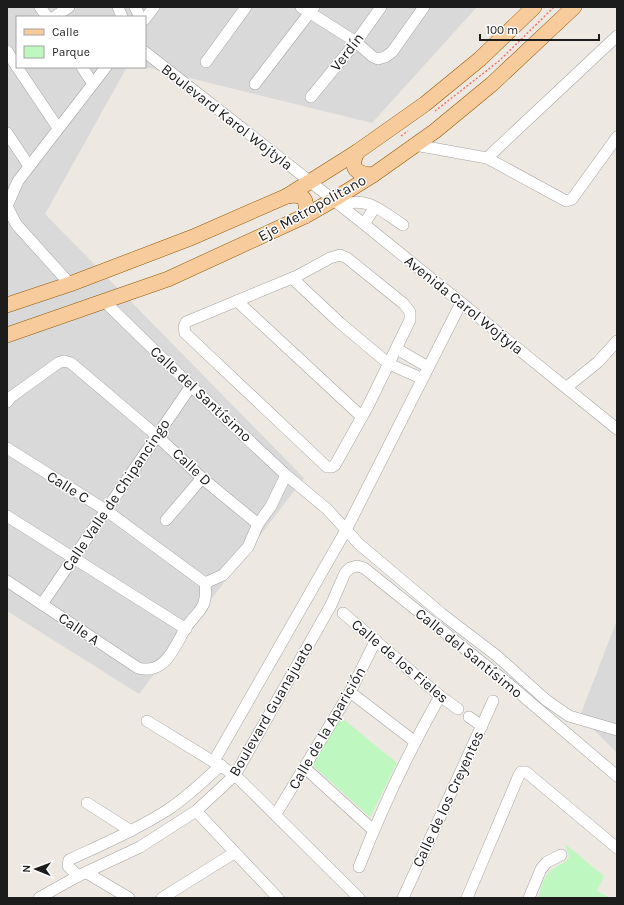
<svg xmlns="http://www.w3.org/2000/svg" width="624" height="905" font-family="Karla,sans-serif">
  <rect width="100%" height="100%" fill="#ede9e2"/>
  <!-- residential -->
  <g fill="#dad9d9">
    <path d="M7 7H477L372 123 145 67V17H17V67H127L45 214 304 478 139 694 7 611Z"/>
    <path d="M617 620V753L580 716Z"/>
  </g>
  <!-- park -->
  <g fill="#bff7c0">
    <path d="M337 714 397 763 370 817 311 764Z"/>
    <path d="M565 844 604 876 597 891 611 898H539C538 891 545 876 550 871 557 865 564 865 569 857Z"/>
  </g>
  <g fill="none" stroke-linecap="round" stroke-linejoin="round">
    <defs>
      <g id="minor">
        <path d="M40 7 47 17"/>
        <path d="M118 7 122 17"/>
        <path d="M135 7 140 17"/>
        <path d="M301 7 356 42 373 57 378 59 385 57 392 52 424 7"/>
        <path d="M54 17 69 7"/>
        <path d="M145 19 154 7"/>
        <path d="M7 51 17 67"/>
        <path d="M145 52 364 224 617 429"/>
        <path d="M206 62 246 7"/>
        <path d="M17 67 58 128"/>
        <path d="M82 67 93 84"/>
        <path d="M255 84 314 7"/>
        <path d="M311 97 356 42 381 7"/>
        <path d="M7 133 29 166"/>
        <path d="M415 145 487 158 566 201 572 199 617 137"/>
        <path d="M487 158 617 36"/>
        <path d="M340 205C368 196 380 210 403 225"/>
        <path d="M7 206 18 181 106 67"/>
        <path d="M7 206 16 224 70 284"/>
        <path d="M364 224 375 207"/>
        <path d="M340 255 347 258 404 304 410 312V320L368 406 335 465 332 467H327L185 333 184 327 186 322 297 276 330 258Z"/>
        <path d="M292 278 340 323 389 364 421 378"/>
        <path d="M237 301 362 417"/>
        <path d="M105 302 191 386 286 475 271 506 258 524 248 547 223 575 205 583"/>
        <path d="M397 349 428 367"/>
        <path d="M567 387 598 362 617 341"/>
        <path d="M7 402 11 397 58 363 64 361 71 363 156 435 202 478 258 524"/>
        <path d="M7 448 107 511 205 583"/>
        <path d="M286 475 327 509 359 544 442 614 497 656 546 700 569 716 617 730"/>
        <path d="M7 516 186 629"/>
        <path d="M166 520 202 478"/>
        <path d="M7 581 138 668C165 675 174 648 185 629 198 609 208 611 205 583"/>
        <path d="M42 604 191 386"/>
        <path d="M343 613 440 696 458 709"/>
        <path d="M350 692 414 741"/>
        <path d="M469 717 482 726"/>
        <path d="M147 721 235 775 359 898"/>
        <path d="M214 761 346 530 461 303"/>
        <path d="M305 768 373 830"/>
        <path d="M87 803 131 831"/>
        <path d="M196 811 278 898"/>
        <path d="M276 814 350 692 376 640"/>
        <path d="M359 867C382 808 409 751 440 696"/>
        <path d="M87 873 129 898"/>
        <path d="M78 876 68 866 69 860C103 844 138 829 169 809 188 796 204 781 221 765"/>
        <path d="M39 898 78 876 140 847 196 811 235 775 331 605 345 573 350 568 357 566 364 568 504 680 617 776"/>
        <path d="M162 898 234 853"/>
        <path d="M403 898 493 701"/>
        <path d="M467 898 519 775 521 772H526L617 848"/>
        <path d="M529 898 541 869 547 862 561 855"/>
      </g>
      <g id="major">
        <path d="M357 152C349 169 357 174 373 175"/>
        <path d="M287 196C305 193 308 200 305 216"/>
        <path d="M7 305 70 284 193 237 287 196 357 152 425 104 480 59 534 7"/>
        <path d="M7 335 168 279 305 216 333 200 373 175 435 131 492 84 574 7"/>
      </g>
    </defs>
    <!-- minor casing -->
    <use href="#minor" stroke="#a3a3a3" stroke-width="12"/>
    <!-- major casing -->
    <use href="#major" stroke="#8f5905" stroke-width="16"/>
    <!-- path -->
    <g stroke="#f5716b" stroke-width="1.5" stroke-dasharray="2 2" stroke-linecap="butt">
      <path d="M435 111 499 61 554 7"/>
      <path d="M401 136 408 131"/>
    </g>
    <!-- minor -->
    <use href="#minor" stroke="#fff" stroke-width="11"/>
    <!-- major -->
    <use href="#major" stroke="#f8cb9c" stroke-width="15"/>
  </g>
  <g text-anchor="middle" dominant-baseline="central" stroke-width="3" stroke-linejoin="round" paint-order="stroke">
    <!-- street labels -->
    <g font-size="15" fill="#1c1c1c" stroke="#fff">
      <text transform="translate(347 52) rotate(-52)">Verdín</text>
      <text transform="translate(227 117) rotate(38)">Boulevard Karol Wojtyla</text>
      <text transform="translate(312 208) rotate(-29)">Eje Metropolitano</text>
      <text transform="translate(464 305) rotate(39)">Avenida Carol Wojtyla</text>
      <text transform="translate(201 394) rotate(43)">Calle del Santísimo</text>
      <text transform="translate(192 467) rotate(43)">Calle D</text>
      <text transform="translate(68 487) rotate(32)">Calle C</text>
      <text transform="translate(116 495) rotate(-56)">Calle Valle de Chipancingo</text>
      <text transform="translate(79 629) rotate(34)">Calle A</text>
      <text transform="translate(469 653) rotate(39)">Calle del Santísimo</text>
      <text transform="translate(400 661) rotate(40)">Calle de los Fieles</text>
      <text transform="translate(271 709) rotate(-60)">Boulevard Guanajuato</text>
      <text transform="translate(327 728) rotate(-60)">Calle de la Aparición</text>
      <text transform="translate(448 799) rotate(-65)">Calle de los Creyentes</text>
    </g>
  </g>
  <!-- border -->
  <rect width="624" height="905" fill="none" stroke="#1c1c1c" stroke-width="16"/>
  <!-- legend -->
  <rect x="16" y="16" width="130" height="52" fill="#ffffff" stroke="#a4a4a4"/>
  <rect x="24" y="29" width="20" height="6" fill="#f8cb9c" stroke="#a4a4a4"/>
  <text x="52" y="36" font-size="12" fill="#1c1c1c">Calle</text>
  <rect x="24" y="46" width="20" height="12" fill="#bff7c0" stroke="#a4a4a4"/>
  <text x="52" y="56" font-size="12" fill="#1c1c1c">Parque</text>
  <!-- north arrow -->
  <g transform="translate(36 869) rotate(271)" stroke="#ffffff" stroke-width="3" paint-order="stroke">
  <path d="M0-3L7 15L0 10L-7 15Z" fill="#1c1c1c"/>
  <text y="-6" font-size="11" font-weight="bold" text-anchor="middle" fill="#1c1c1c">N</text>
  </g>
  <!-- scale -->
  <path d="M480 34v6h119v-6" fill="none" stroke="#1c1c1c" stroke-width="2"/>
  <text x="486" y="34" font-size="12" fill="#1c1c1c" stroke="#ffffff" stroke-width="3" paint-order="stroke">100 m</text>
</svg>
